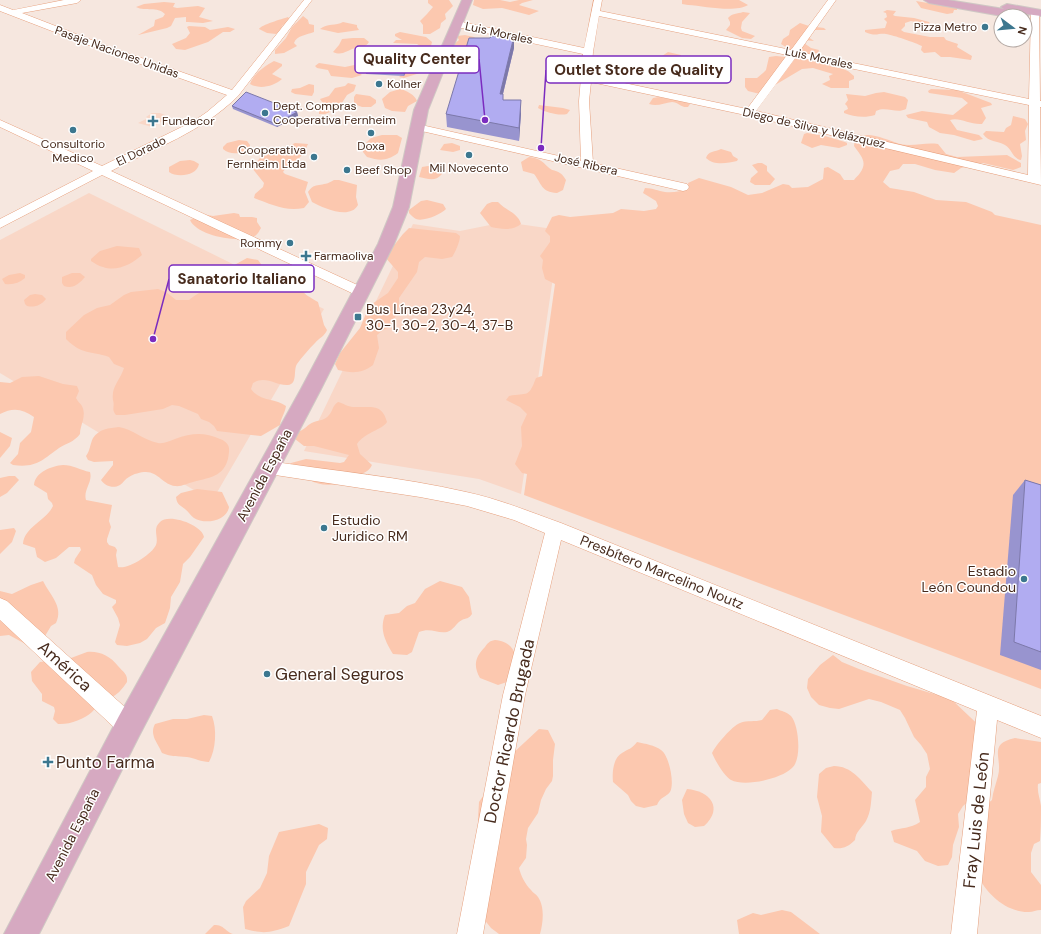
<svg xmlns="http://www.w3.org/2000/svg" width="1041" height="934" font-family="'DM Sans',sans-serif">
  <rect width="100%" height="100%" fill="#f6e7df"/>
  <!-- built -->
  <g fill="#f9d7c7">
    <path d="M152 113H160L170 117 152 127 138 123 148 118 146 117Z"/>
    <path d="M89 193 324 309 212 501 0 373V240Z"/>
    <path d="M505 222 560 230 521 494 479 479 304 451 413 224 460 231Z"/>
  </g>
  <!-- green -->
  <g fill="#fcc8af">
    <path d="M428 0H449L453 6 445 14 446 19 441 23 440 28 430 34H423V25L420 21 427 14 433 7 428 3Z"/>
    <path d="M474 0H500L510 2 519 0H533L522 3 519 5 539 11 529 15 502 8 483 9 473 5Z"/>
    <path d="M682 0H739L748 5C735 13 704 6 688 5L682 4Z"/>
    <path d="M916 1 957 8V10H954L953 13 947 14 921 8Z"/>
    <path d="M164 2 175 3 173 7 177 8 198 6 205 8 199 17 213 21 203 23 188 22H186V17L175 18 171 26 167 28 138 35 154 26 155 20 163 17 165 14C157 6 146 12 136 7L144 4Z"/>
    <path d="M887 10 896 11 893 15 895 16 914 18 929 22 932 27H925L923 24 911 21 905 23V26L901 30 904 32 930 37H944L946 40 958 44 957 47 972 56 971 60 950 57H941L935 52 924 53 921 50 922 46C916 43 893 35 886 34 878 33 876 37 865 32V30L885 28 887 22 884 19 887 17 886 13 883 12Z"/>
    <path d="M743 12 750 13 742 22 741 28 742 31 755 36 751 39 742 38 726 30 730 25V22L728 18C732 13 737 14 743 12Z"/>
    <path d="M303 16 308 20 309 24 314 25V32C307 35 297 35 294 43L297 46 284 53 275 54V50L286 38 292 27Z"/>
    <path d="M288 17 290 20 282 26 281 30 276 34 267 33 259 29C261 25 282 19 288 17Z"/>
    <path d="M343 22 357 25V27L359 30 338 33 320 29C327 23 336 26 343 22Z"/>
    <path d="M800 23 809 26 824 28 826 30H814L808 37 814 41 804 40V43L811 48 819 50 818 53 803 54 792 51 781 44 783 39 789 35 790 30Z"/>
    <path d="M189 26 205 27 210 30 228 27 235 29 230 32H223L208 42 185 50 176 49 172 44 186 38 190 33 187 27Z"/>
    <path d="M400 32 426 37 432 42 431 46 425 49 417 44 393 43 396 40H402L395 36V34Z"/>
    <path d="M465 35 474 37 478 40 464 54 455 56 453 54 452 46 459 40 457 36Z"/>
    <path d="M353 38H364L369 42C365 48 361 46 355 48 346 51 342 56 333 52L339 45 342 39Z"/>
    <path d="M668 52 681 55V61H663L662 63 668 67C661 71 652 66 651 58L662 56Z"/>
    <path d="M414 56 418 58 419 62 425 65 423 72 404 78 399 77 404 72 412 57Z"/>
    <path d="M776 56 804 59 843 69 848 71 854 76V79L849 81V88H831L822 84 830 80 829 76 833 74 813 68 802 69 760 94 748 91 745 87V78H757L763 73 766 70 769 57Z"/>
    <path d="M274 61 282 64V66L272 74 282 79C274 86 260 90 250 84 254 73 265 66 274 61Z"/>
    <path d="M319 63 345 67 359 64 358 72 362 75 352 78 331 76 328 70 317 68 315 66Z"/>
    <path d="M348 83 356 85 354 91 347 95 338 109 325 114H319V110L324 105 320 99 329 96 335 88 345 86Z"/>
    <path d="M309 84 314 85V92L312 96 295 94 291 92 292 89 300 88Z"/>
    <path d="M400 89C406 90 415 95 417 101L408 106 405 112 392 111 385 108 382 99 390 92Z"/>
    <path d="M931 89 957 90 991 103 992 105 981 108 986 118 982 124C970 125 960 117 950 120L957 130 979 135 983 139 974 141 954 135 940 133 929 127 927 122 908 118 906 115 922 111 953 115 968 103 962 98 929 93 928 91Z"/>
    <path d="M884 92 905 97 908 100 906 109C897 114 886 106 876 111L875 115C866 118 853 117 844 113V111L848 109 847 106 845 104 848 100 846 94 865 96 876 93Z"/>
    <path d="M356 94 370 96 376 100V103L371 107H362L354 104V97Z"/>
    <path d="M659 97 685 102 690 104 688 107C681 108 678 102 672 102 664 103 657 107 649 104L653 98Z"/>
    <path d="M539 105 563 108 570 110 567 114C558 116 545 112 538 108Z"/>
    <path d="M1013 116 1025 119 1028 124 1025 131 1026 140 1020 144 1022 156 1021 160C1012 158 1012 149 1005 145 997 140 989 143 983 134L986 131 1004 132 1006 128 1011 125Z"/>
    <path d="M807 133 825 136 845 142 847 143V145L839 148 821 145 812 148 801 143 804 134Z"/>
    <path d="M382 135H397L402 138 398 153C387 161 380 161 367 157L363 152V146L371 138Z"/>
    <path d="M867 135C878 135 890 141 900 144 913 147 925 142 938 144L946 154 957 157 1007 155 1021 163V167L1013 170 983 163H971L970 166 961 168 954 173 935 170 915 164H903L899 169 890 171 883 182 890 188 914 192 936 200 966 202 992 212 995 215 1041 225V689L524 495 527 474 522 473 515 464 522 446 521 427 527 414 520 407 506 400 509 396C528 392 528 399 536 378L542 376 555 284 545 279 542 268 543 260 540 256 550 242V236L545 231 552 217 559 215 570 217 613 213 621 209 644 211 656 209 658 206 656 201 643 193 645 188C653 188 658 191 665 192 673 193 681 191 689 189L688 183 699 178 731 187 748 195 762 193 783 184 789 185 792 188 808 187 823 179 824 168 828 167 840 174 844 180H854C856 177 858 176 860 173 868 162 861 156 854 146L855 138Z"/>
    <path d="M239 140 247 141 250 145V147C243 154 231 156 223 149V147L227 143Z"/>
    <path d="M295 143 308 144C305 151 302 156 296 161 292 165 286 167 283 172L285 174 308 182 305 192 309 202 304 208C285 212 271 204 254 198L255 194 263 187 264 183 252 168 267 149 285 148Z"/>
    <path d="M452 143 460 146V150L453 152 440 150 444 144Z"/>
    <path d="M721 149 731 152 733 156 738 159 737 161C728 163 714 166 706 158 708 151 715 152 721 149Z"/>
    <path d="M529 157C539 158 542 161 548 167 554 173 559 168 566 180L563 190 557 193C541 192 542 184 534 174L523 171 521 162Z"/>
    <path d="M190 160 194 161 199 164C197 176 177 178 169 172V167L180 161Z"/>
    <path d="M758 163H762L767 166V171L775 179 770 185H755L750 182 751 178 758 172 752 165Z"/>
    <path d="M428 166 442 168V174C435 182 429 179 419 177L422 167Z"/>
    <path d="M334 180H339L357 185 356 197 358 205C350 220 323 208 312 202L308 192C315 181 322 188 334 180Z"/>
    <path d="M427 200 443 204 446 209C441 214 424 222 416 219 414 218 411 215 409 213V210L421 201Z"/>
    <path d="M492 202H498C505 210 518 213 521 224 513 231 501 229 491 227L480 213 487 204Z"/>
    <path d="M234 213 239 214 240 217H252L257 218V222L261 228C259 231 258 234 255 236 241 244 197 236 190 220L202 214 213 216Z"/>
    <path d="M409 228 456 233 460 236C460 242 455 253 452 257L442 259 425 257 419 262 417 272 399 298V307L394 320 388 328 383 330 377 335 379 348 373 365C362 374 351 373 338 370L335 364 340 353 360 328 367 311 372 304 388 293 398 278V272L385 257 403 234Z"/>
    <path d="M117 246 139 248 142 255C132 264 117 272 103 267 98 266 95 263 91 261V259L100 251Z"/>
    <path d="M247 258 258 260 264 268 276 275 295 276C298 291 306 295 318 302L324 325 327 330C325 336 319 338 315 343 309 349 302 357 297 364 293 370 298 384 288 385 276 386 266 375 253 383L251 389C260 402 275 398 286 406 285 413 281 418 280 425L261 436 217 431 214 426 209 422 201 419 198 414 179 406 172 405 163 409 125 415H116C111 409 115 407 113 400 111 386 120 381 124 368L114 364 109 357C90 350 83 356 66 339V332L84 315 97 308 110 305 124 295 131 292 158 289 166 292 176 300H189C192 297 214 283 218 284 223 284 228 287 233 288L235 286 237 280 231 274 229 268Z"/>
    <path d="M20 273 25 275V278C19 283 13 285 5 284L2 279 9 275Z"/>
    <path d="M72 273H80L85 277C79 284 73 289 64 286L62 283V277Z"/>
    <path d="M35 294 42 295 46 299C41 305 35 308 27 306L25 304 24 300 30 295Z"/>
    <path d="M39 376 63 384 77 386 79 391 76 398C78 402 80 403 82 406 87 416 80 425 80 434 74 442 67 443 59 448 42 460 37 468 13 465L10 463 18 454 20 443 31 432 34 417C23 409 13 407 0 414V382L10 383 22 377Z"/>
    <path d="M338 402C343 403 348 407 353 407 369 408 382 402 387 422 382 430 365 432 357 444L360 454 372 465C368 473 362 473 355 477 325 492 313 484 288 466L291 463 306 459 340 463 344 462 349 455 314 446H304L295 439 294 436 295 433C306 430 307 424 314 422 320 420 325 420 329 415 333 411 332 406 338 402Z"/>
    <path d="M119 427C133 429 143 440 158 443 164 444 169 441 175 439 192 433 204 432 220 439 226 441 230 445 229 452 227 476 212 477 193 482 188 483 181 487 175 486 164 485 158 472 146 472 141 472 133 474 129 477 125 479 123 483 120 485 113 489 105 486 101 480L113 465V461L94 462 88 460 86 456C90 451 90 444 93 438 99 429 109 428 119 427Z"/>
    <path d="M0 432 12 438 10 446 0 458Z"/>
    <path d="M63 465C73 465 80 470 90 472 93 482 83 490 86 500L112 505 109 521 111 527 107 539V542L109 545 115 547 117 550 116 555 118 567C128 570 152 554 156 545 159 537 152 529 160 522 169 513 202 525 204 537L190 557 183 564 180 582 171 597 170 608 165 623 156 628 147 639 140 643 127 646 117 645 115 642 120 625 118 618 112 607 116 603V600L103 594 96 585 92 575 74 563 75 559 81 550 80 547H69L56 558 45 562 37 557 35 548 23 544C24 527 46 521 53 506L52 503 48 499 47 493 34 485C35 472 52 466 63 465Z"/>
    <path d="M9 476H15L19 480 7 493 0 497V478Z"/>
    <path d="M197 489 222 492 229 507C227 521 205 525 194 518 191 516 189 512 185 509 180 505 177 505 176 497L181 493Z"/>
    <path d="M14 528 16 531 12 542 0 554V530Z"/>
    <path d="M43 581C50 595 64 607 56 623L51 626 45 636 31 647 9 635 0 636V591L12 594 31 585Z"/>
    <path d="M440 581 462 587 469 597 472 614C469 619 466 618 462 620 456 623 454 630 447 632 437 634 431 627 419 632L412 652 407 655 393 654C386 642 379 630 385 615L399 613 407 606 415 603 425 589Z"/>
    <path d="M495 640C507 641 512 646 517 657L510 681 498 685 480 678C473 666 475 657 485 647 488 643 489 641 495 640Z"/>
    <path d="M87 652C100 651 110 656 118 666 123 672 128 674 127 682 116 698 115 694 101 703 98 705 95 709 92 712 84 719 69 725 58 724L53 719 55 711 54 707 42 701V694L32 681 31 672 40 662 71 658Z"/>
    <path d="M833 655 842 662 859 669 907 686 951 699 988 734 983 789 963 806 958 814 959 827 953 845 952 857 948 865 938 866 925 861 917 851 894 842 891 831C902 827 910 829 920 822L915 800 926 787V777L930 769 927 754 921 745 914 737 905 718 900 710 881 702 869 699 839 709 830 708 819 705 811 697 807 688 808 679 820 665Z"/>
    <path d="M777 709C781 711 787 712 791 716 799 725 802 760 792 768 781 779 745 787 731 780 724 776 715 760 712 753 716 745 732 726 740 723 747 720 755 722 762 720L770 710Z"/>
    <path d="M204 715 212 716C217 729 216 749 209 762 201 762 195 758 187 757 177 756 172 757 162 753 158 743 149 735 155 724L173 719H187Z"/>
    <path d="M539 729 548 730 555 744 553 760V776L552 781 546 789 541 800 538 813 528 828 526 839 527 845 526 858 519 868C521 876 525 884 531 890 533 893 536 894 538 897 545 907 543 923 540 934H499L491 928 483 918 481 836 478 819 479 802 511 755Z"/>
    <path d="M1015 738 1041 742V783L1038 784C1037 793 1040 798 1041 806 1041 816 1041 830 1040 841L1034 844 1031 853V872L1041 885V910C1036 910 1033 912 1029 912 1007 913 985 893 978 875L986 805 992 800C993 791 996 784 998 776 1003 758 987 744 1015 738Z"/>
    <path d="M637 742C646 744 654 745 661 750 669 755 675 784 670 792 665 798 661 796 657 805L644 808 636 806 631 801 628 795 613 782C612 773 613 758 622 753 628 749 632 749 637 742Z"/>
    <path d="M834 766C851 766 861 780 872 792 871 802 871 812 866 821 861 829 856 831 855 840 848 847 843 849 834 848L821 832 822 816 817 797 819 774 826 768Z"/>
    <path d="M687 789C710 791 724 808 704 826L695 827 688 823 684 814 682 800Z"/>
    <path d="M319 824 328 828 327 839 319 845 306 872V884L289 926C270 933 264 934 245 929L243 907 246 901 260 888 267 873 269 856 279 832Z"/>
    <path d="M782 910 791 912 820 934H739L737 920 753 913 761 915Z"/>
    <path d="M214 925C225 925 224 931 233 934H205Z"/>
  </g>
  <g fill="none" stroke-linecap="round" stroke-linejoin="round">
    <defs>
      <g id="street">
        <path d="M64 0H81L77 3 22 13 102 44 232 90 304 0H312L238 96C202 132 155 148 111 171L366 289 368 292 366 295 361 296 356 295 102 175 0 228V219L93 171 0 127V120L102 166 194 121 207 112 227 95 96 48 0 11V5L13 10Z"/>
        <path d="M594 0H602L600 11 791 50 828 0H836L799 52 1029 99 1031 12 1032 10H1038L1039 12 1040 101H1041V107H1040L1041 185 750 116 591 82 589 101 593 163 687 184 689 187 687 190 683 191 413 129 412 127 417 124 581 161 579 101 583 54 457 27 453 24 457 21 584 48ZM599 16 787 55 747 109 591 76 593 52ZM796 57 1029 105 1028 175 756 111Z"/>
        <path d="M268 461C334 471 401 477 466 492 499 499 530 512 561 523L1041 716V738L997 720 977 934H951L977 711 561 540 525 695 483 934H457L503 695 545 533 514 520 467 506 420 497 262 473 259 468 262 463Z"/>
        <path d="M0 598 7 601 137 718 140 726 137 734 129 737 121 734 0 620Z"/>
      </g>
      <g id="primary">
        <path d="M462 0H472L428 110 409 207 394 244 321 389 139 736 39 934H4L119 716 301 389 378 244 393 207 414 110Z"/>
        <path d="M924 0H948L1004 9 1001 7 1007 4 1041 10V16L1026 14 1028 16 1025 19V16H1002L929 3Z"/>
      </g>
    </defs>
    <!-- street casing -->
    <use href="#street" stroke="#e7a07d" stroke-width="1"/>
    <!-- primary casing -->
    <use href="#primary" stroke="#cfc8c4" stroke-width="2"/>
    <!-- street -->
    <use href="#street" fill="#fff" fill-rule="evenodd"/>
    <!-- primary -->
    <use href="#primary" fill="#d6a9c1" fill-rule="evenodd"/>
  </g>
  <!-- wall -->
  <g fill="#9894cf">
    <path d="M490 38 514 48 503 94V100L521 113 519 141 447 127 446 114Z"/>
    <path d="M413 49V56L404 76 366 74 365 66Z"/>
    <path d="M232 106 297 112 298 116 277 127 233 109Z"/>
    <path d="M1025 480 1041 485V670L1000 655 1013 495Z"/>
  </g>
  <!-- shaded-wall -->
  <g fill="#7c78a9">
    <path d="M514 36V48L500 106V94Z"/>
    <path d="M413 49V56L404 76 403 68Z"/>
    <path d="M521 100V113L519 141V128Z"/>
    <path d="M297 112 298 116 277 127 276 124Z"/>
  </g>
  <!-- building -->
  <g fill="#b1acf1" stroke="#7c78a9">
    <path d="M491 36H514L500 94H503V100H521L519 128 446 114 469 38H490Z"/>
    <path d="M246 92 297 112 276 124 232 106Z"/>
    <path d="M1025 480 1041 485V652L1014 642Z"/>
  </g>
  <!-- markers -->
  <g fill="#3c778f" stroke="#fff" stroke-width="1.5">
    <circle cx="985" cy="27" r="4"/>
    <circle cx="379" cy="84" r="4"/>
    <circle cx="265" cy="113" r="4"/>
    <path d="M151 115h4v4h4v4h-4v4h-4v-4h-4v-4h4z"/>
    <circle cx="73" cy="130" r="4"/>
    <circle cx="371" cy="133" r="4"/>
    <circle cx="469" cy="155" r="4"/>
    <circle cx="314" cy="157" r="4"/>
    <circle cx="347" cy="170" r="4"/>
    <circle cx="290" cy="243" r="4"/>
    <path d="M304 250h4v4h4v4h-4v4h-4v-4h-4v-4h4z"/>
    <rect x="354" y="313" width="8" height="8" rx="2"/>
    <circle cx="324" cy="528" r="4"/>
    <circle cx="1024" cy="579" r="4"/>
    <circle cx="267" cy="674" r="4"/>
    <path d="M46 756h4v4h4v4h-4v4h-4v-4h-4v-4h4z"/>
  </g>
  <g text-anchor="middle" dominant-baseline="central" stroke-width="3" stroke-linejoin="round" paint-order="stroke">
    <!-- far-poi labels -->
    <g font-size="12" fill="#472b1d" stroke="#fff" text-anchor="start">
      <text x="977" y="27" text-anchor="end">Pizza Metro</text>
      <text x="387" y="84">Kolher</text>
      <text x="273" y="106">Dept. Compras<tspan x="273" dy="14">Cooperativa Fernheim</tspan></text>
      <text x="162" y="121">Fundacor</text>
      <text x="73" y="144" text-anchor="middle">Consultorio<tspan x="73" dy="14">Medico</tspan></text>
      <text x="371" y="146" text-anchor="middle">Doxa</text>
      <text x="306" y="150" text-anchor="end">Cooperativa<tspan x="306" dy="14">Fernheim Ltda</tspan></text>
      <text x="469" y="168" text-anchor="middle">Mil Novecento</text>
      <text x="355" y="170">Beef Shop</text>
      <text x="282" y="243" text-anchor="end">Rommy</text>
      <text x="314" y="256">Farmaoliva</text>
    </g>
    <!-- far-street labels -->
    <g font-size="12" fill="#472b1d" stroke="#fff">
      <text transform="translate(499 33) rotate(12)">Luis Morales</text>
      <text transform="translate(117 52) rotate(20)">Pasaje Naciones Unidas</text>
      <text transform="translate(819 58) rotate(12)">Luis Morales</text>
      <text transform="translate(814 128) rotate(13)">Diego de Silva y Velázquez</text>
      <text transform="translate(141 151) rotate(-26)">El Dorado</text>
      <text transform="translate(586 164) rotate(13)">José Ribera</text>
    </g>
    <!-- poi labels -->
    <g font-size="14" fill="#472b1d" stroke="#fff" text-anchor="start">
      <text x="366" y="309">Bus Línea 23y24,<tspan x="366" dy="16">30-1, 30-2, 30-4, 37-B</tspan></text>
      <text x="332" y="520">Estudio<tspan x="332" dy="16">Juridico RM</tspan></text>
      <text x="1016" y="571" text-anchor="end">Estadio<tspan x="1016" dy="16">León Coundou</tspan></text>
    </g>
    <!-- street labels -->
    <g font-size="14" fill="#472b1d" stroke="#fff">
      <text transform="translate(264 475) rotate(-62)">Avenida España</text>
      <text transform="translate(662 572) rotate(22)">Presbítero Marcelino Noutz</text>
      <text transform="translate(72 835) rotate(-63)">Avenida España</text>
    </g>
    <!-- near-street labels -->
    <g font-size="17" fill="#472b1d" stroke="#fff">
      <text transform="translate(65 666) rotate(42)">América</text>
      <text transform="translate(509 731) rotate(-78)">Doctor Ricardo Brugada</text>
      <text transform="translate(976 820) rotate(-84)">Fray Luis de León</text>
    </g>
    <!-- near-poi labels -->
    <g font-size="17" fill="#472b1d" stroke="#fff" text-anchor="start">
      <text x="275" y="674">General Seguros</text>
      <text x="56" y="762">Punto Farma</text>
    </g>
  </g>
  <!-- callouts -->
  <path fill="none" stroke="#7b2cbf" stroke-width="1.5" d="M485 120L479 59M541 148L546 70M153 339L169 279"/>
  <g fill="#7b2cbf" stroke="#fff" stroke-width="1.5">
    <circle cx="485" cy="120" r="4"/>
    <circle cx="541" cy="148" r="4"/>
    <circle cx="153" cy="339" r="4"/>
  </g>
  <g fill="#fff" stroke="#7b2cbf" stroke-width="1.5">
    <rect x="355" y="46" width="124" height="27" rx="4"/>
    <rect x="546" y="56" width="185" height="27" rx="4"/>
    <rect x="169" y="265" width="145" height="27" rx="4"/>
  </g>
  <g font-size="15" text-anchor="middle" font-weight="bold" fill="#472b1d">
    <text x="417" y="64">Quality Center</text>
    <text x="639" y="75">Outlet Store de Quality</text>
    <text x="242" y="284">Sanatorio Italiano</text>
  </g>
  <!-- north arrow -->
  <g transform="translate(1013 28) rotate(106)"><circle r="19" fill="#ffffff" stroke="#b5aaa5"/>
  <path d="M0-3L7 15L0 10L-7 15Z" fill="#3c778f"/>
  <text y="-6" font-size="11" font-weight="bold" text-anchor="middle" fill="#472b1d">N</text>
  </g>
</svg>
